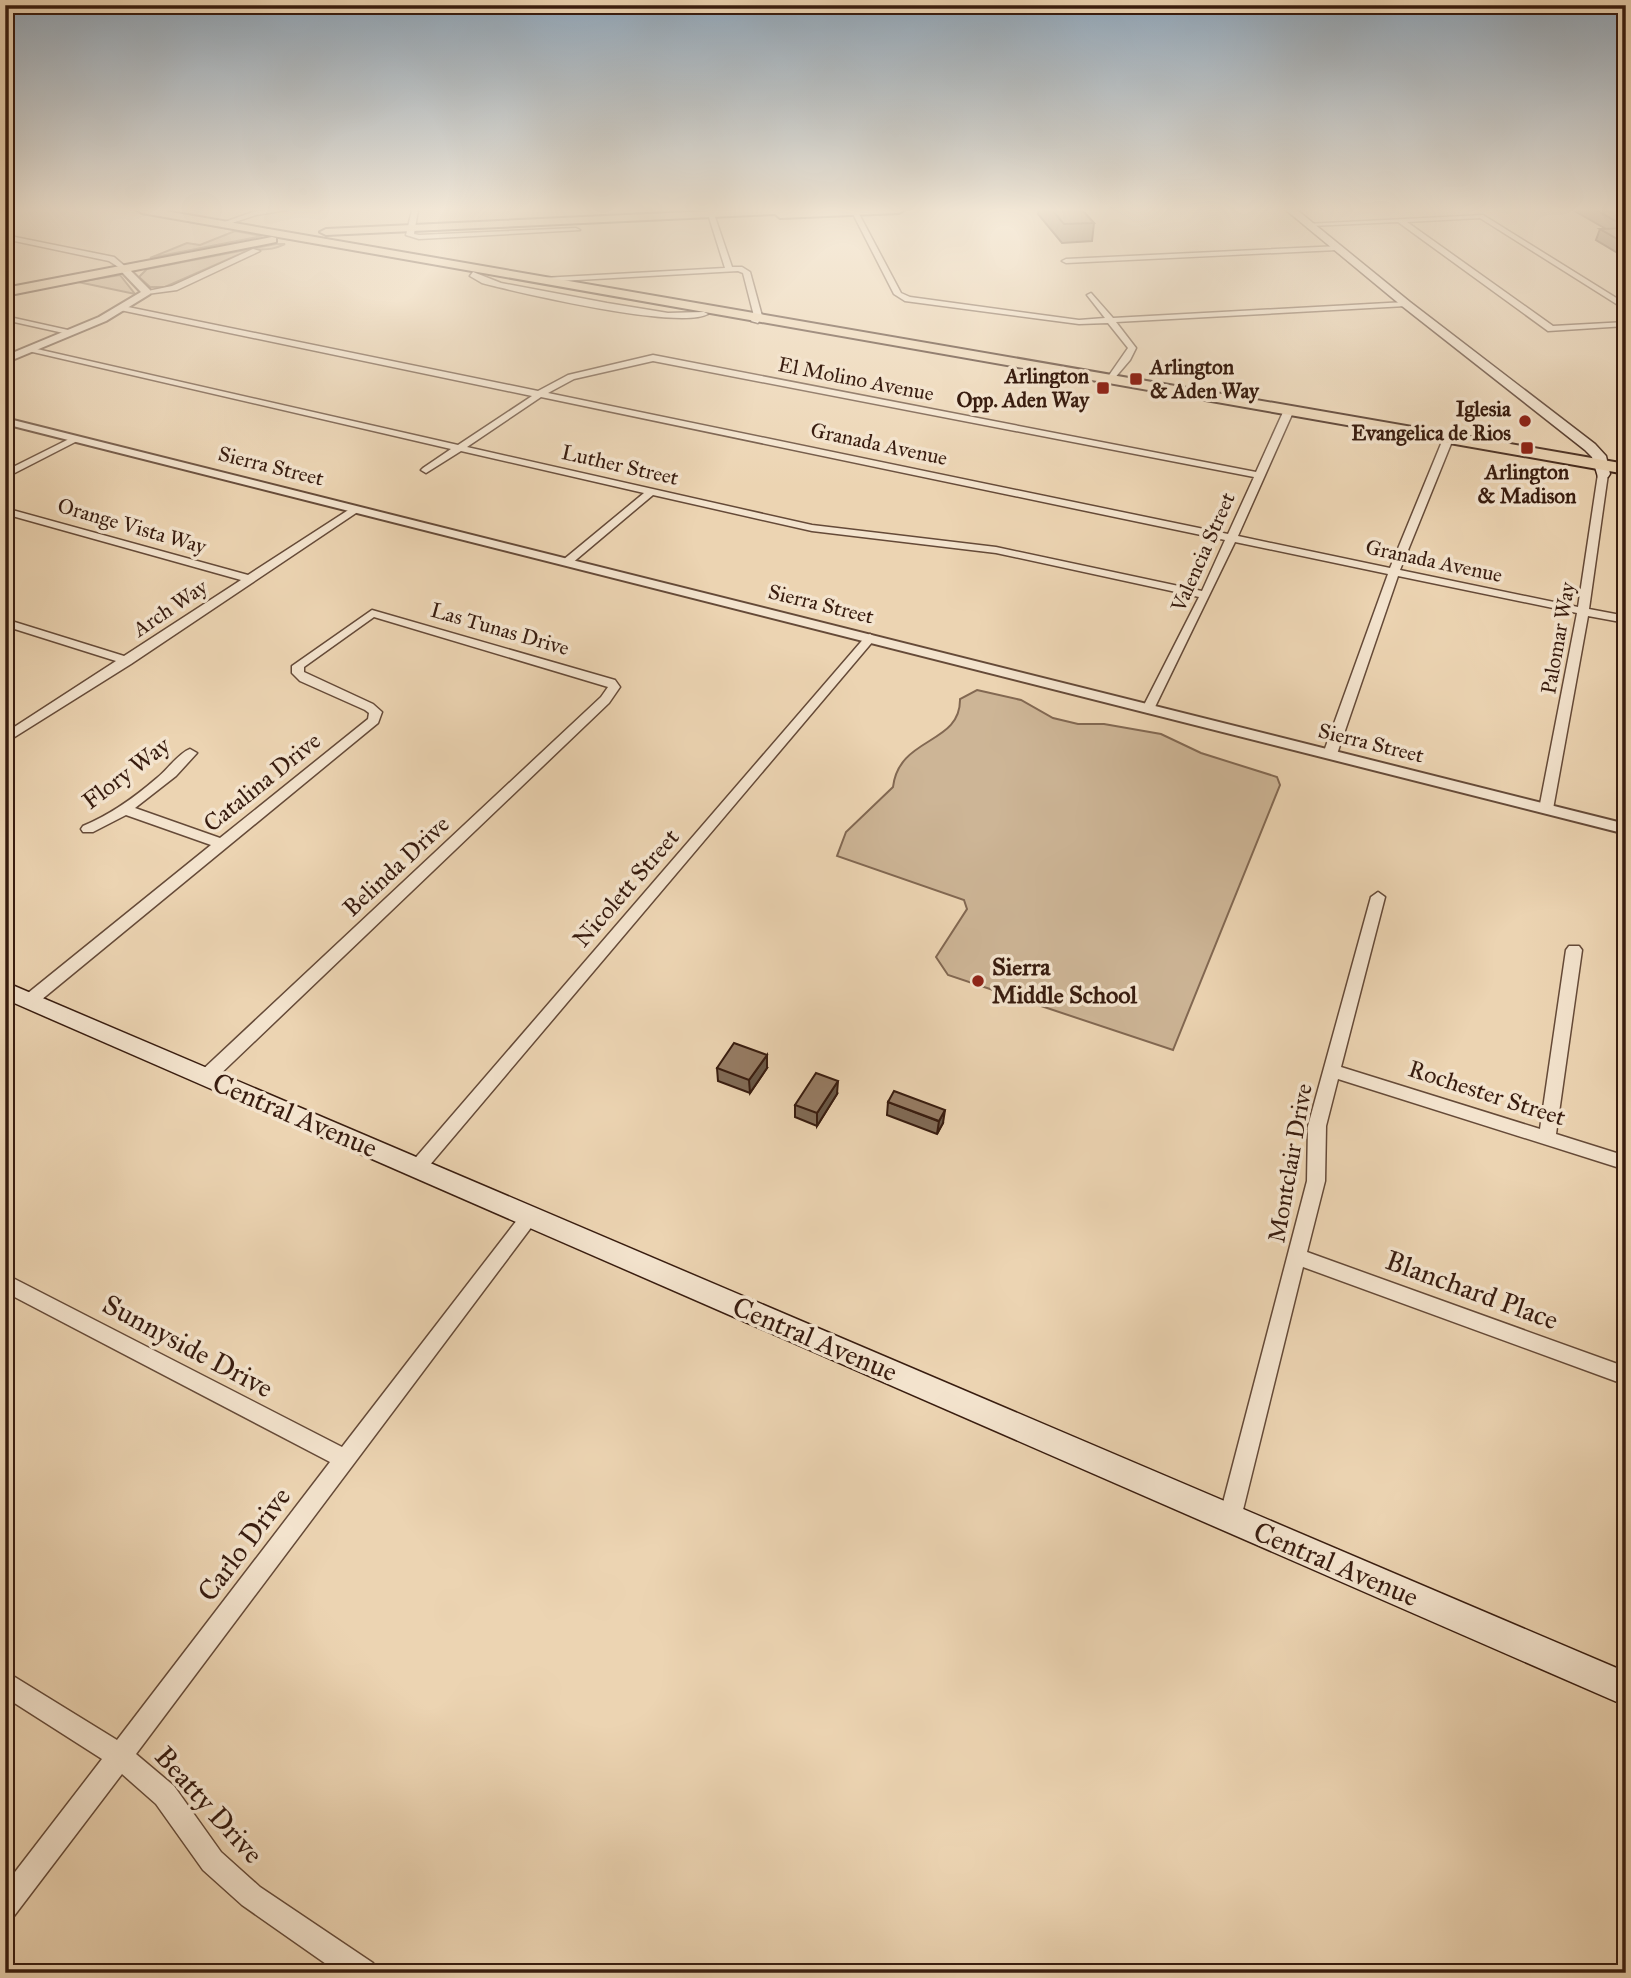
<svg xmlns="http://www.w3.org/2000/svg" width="1631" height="1978" font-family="'IM FELL Great Primer',serif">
  <rect width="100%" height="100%" fill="#ecd4b2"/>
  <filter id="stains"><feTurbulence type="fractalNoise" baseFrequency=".00286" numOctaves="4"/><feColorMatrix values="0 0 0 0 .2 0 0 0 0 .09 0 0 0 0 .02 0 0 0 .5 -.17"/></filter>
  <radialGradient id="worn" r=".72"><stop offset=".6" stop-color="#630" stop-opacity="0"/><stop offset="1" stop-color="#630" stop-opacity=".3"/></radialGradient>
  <!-- green -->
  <g fill="#cdb596" stroke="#826852" stroke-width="2">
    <path d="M235 231 262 236 150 258 187 243 200 245Z"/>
    <path d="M276 244H285C268 252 264 248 247 251L165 287H150L139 277 147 269Z"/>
    <path d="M120 275 135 294 78 282Z"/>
    <path d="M977 690 1021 700 1053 718 1078 724H1104L1161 734 1201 753 1277 777 1280 785 1173 1050 948 975 936 957 967 909 964 900 837 856 846 832 893 787C899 736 961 745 960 699Z"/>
  </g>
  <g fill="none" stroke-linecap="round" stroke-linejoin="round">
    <defs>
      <g id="minor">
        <path d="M267 210H287L256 215 223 226 219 224 253 212Z"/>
        <path d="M412 210H418L414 234 419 235 576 228 580 230 419 239 406 235Z"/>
        <path d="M855 210 858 212 901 293 910 297 1079 320 1105 318 1087 295 1091 293 1113 318 1406 302 1410 304 1406 306 1116 322 1136 348 1130 360 1107 387 1103 384 1128 348 1108 323 1079 324 905 301 894 294 852 212Z"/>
        <path d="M711 212 714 214 732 267H742L750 272 762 316 758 323 751 321 754 316 743 273 738 271 542 282 538 280 542 278 725 268 708 214Z"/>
        <path d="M1483 215 1626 304V310L1480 218 1407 222 1553 326 1626 322V326L1548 331 1398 222 1310 226 1306 224Z"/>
        <path d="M5 235 114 257 127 268 123 270 109 261 5 239Z"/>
        <path d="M1340 246 1337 250 1066 263 1062 261 1066 259Z"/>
        <path d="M253 249 260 251 177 290 147 294 143 292 172 286Z"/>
        <path d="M473 272 501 283 607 303 668 313 704 312 708 314C679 330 520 293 482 283L470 276Z"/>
        <path d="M123 306 538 391 568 375 653 355 1256 472 1284 410 1289 407 1294 410 1238 536 1390 568 1443 439 1448 436 1453 439 1400 570 1578 607 1598 474 1603 471 1608 474 1589 609 1626 616V623L1588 616 1553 809 1546 813 1539 809 1577 613 1398 576 1337 754 1330 758 1323 754 1388 574 1235 542 1154 709 1148 713 1142 709 1199 597 996 553 812 531 653 495 571 564H563V560L644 493 461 451 426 473 421 470 423 468 451 449 24 350 28 347 458 445 532 396 120 310ZM653 361 1254 477 1228 534 548 393 574 379ZM541 397 1225 540 1202 591 996 547 812 525 467 447Z"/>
        <path d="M5 316 68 330 72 332 68 334 5 320Z"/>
        <path d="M73 437 81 439 5 478V471Z"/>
        <path d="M353 507 362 509 131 664 5 743V733L116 661 5 626V619L124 656 241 580 5 514V508L248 575Z"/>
        <path d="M372 610 615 680 620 687 609 703 212 1082H200L198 1077 200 1072 601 697 608 687 374 617 304 667V672L373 704 382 712 378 723 35 1005H23L21 1001 23 997 211 845 126 815 93 832H83L81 829 83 826C110 815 135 797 157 778 167 770 179 753 190 749L197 753 176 776 135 808 220 838 368 719 369 713 365 710 300 681 292 673V666Z"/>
        <path d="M870 634 876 638 874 640 423 1173 417 1175 411 1173 408 1168 411 1163 866 636Z"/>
        <path d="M1378 892 1385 897 1341 1067 1540 1129 1566 950 1569 946H1579L1582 950 1556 1134 1626 1156V1170L1338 1079 1326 1126 1325 1181 1307 1252 1626 1367V1385L1303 1267 1241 1518 1238 1526 1230 1529 1222 1526 1219 1518 1307 1181 1308 1126 1371 897Z"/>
        <path d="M530 1208 536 1211 539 1216 536 1221 136 1754 174 1786 221 1852 260 1887 373 1963 376 1973H339L242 1905 203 1870 156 1804 122 1774 14 1916 5 1920V1885L102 1759 5 1697V1671L117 1740 330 1462 5 1292V1274L342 1447 524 1211Z"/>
      </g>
      <g id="tertiary">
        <path d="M120 266H126L150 290V294L106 321 5 363V356L99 317 141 292 120 270Z"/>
        <path d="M5 418 1626 824V834L5 424Z"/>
      </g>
      <g id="secondary">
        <path d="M1286 210H1297L1410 302 1595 444 1606 456 1610 474 1608 477H1598L1592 457 1585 450 1402 306Z"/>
        <path d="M5 982 1626 1672V1706L5 999Z"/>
      </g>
      <g id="primary">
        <path d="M137 210H159L1626 464V474L142 213Z"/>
        <path d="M734 210H904L899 213 780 218 775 214 326 235 320 232 326 229Z"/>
        <path d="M272 237 276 238V242L5 296V288Z"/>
      </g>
    </defs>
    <!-- minor casing -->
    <use href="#minor" stroke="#654a38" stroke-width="3"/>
    <!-- tertiary casing -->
    <use href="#tertiary" stroke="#654a38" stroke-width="4"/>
    <!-- secondary casing -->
    <use href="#secondary" stroke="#381c0f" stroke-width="3"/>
    <!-- primary casing -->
    <use href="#primary" stroke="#381c0f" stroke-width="4"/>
    <!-- minor -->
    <use href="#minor" fill="#f3e3cd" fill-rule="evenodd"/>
    <!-- tertiary -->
    <use href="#tertiary" fill="#f3e3cd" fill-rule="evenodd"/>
    <!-- secondary -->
    <use href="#secondary" fill="#f3e3cd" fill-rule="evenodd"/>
    <!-- primary -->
    <use href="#primary" fill="#ecd4b2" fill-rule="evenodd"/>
  </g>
  <!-- wall -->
  <g fill="#816b56" stroke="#381c0f" stroke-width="2">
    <path d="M1039 210H1082L1094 223 1092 241 1062 243 1038 214Z"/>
    <path d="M1573 210H1626V258L1596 240 1600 229H1606Z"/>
    <path d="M717 1068H767L750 1093 718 1081Z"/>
    <path d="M837 1094 817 1126 795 1117V1105Z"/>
    <path d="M888 1102 943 1123 937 1134 887 1115Z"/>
  </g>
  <!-- shaded-wall -->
  <g fill="#695746" stroke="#381c0f" stroke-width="2">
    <path d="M767 1055V1068L750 1093 749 1080Z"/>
    <path d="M838 1081 837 1094 817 1126V1113Z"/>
    <path d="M945 1110 943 1123 937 1134 939 1121Z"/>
  </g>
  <!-- building -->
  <g fill="#967c64" stroke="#381c0f" stroke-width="2">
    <path d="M1052 210H1082L1094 223 1064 224Z"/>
    <path d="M1596 210H1626V227Z"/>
    <path d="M1626 228V244L1600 229Z"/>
    <path d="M734 1043 767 1055 749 1080 717 1068Z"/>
    <path d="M816 1073 838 1081 817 1113 795 1105Z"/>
    <path d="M894 1091 945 1110 939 1121 888 1102Z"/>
  </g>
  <!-- sky -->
  <linearGradient id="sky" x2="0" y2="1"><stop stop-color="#91a8bc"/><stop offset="0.43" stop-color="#f6ecdc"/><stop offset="1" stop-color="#f6ecdc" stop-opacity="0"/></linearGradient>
  <rect width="1631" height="487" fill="url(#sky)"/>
  <!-- markers -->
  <g fill="#8f2418" stroke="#f3e3cd" stroke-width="2.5">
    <rect x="1129" y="372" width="14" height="14" rx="3.5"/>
    <rect x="1096" y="381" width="14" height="14" rx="3.5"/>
    <circle cx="1525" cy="421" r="7"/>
    <rect x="1520" y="441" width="14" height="14" rx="3.5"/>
    <circle cx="978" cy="981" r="7"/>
  </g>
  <g text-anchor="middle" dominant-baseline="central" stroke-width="7" stroke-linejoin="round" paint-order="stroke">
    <!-- far-poi labels -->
    <g font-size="21" font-weight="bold" fill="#381c0f" stroke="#f3e3cd" text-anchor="end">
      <text x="1150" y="367" text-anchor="start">Arlington<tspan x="1150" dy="24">&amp; Aden Way</tspan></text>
      <text x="1089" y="376">Arlington<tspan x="1089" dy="24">Opp. Aden Way</tspan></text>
      <text x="1511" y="409">Iglesia<tspan x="1511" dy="24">Evangelica de Rios</tspan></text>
      <text x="1527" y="472" text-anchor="middle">Arlington<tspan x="1527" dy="24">&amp; Madison</tspan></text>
    </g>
    <!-- far-street labels -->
    <g font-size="21" fill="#381c0f" stroke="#f3e3cd">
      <text transform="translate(856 379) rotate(11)">El Molino Avenue</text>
      <text transform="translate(879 444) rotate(12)">Granada Avenue</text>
      <text transform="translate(620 465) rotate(13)">Luther Street</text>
      <text transform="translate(271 466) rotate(14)">Sierra Street</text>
      <text transform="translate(132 526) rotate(16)">Orange Vista Way</text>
      <text transform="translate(1203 552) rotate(-66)">Valencia Street</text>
      <text transform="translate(1434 561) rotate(12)">Granada Avenue</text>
      <text transform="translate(821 604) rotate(14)">Sierra Street</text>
      <text transform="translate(170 608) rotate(-34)">Arch Way</text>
      <text transform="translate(500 629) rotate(16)">Las Tunas Drive</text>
      <text transform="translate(1558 638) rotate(-80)">Palomar Way</text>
      <text transform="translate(1371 743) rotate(14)">Sierra Street</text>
    </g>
    <!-- street labels -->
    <g font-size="24" fill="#381c0f" stroke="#f3e3cd">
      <text transform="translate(126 773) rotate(-37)">Flory Way</text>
      <text transform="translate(262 782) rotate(-39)">Catalina Drive</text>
      <text transform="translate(396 866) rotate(-43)">Belinda Drive</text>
      <text transform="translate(626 888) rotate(-49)">Nicolett Street</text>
      <text transform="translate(1487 1093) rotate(18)">Rochester Street</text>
      <text transform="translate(1290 1163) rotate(-80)">Montclair Drive</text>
    </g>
    <!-- poi labels -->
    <g font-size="24" font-weight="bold" fill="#381c0f" stroke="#f3e3cd" text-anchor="start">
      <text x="992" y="967">Sierra<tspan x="992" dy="28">Middle School</tspan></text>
    </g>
    <!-- near-street labels -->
    <g font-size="28" fill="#381c0f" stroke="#f3e3cd">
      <text transform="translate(295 1115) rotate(23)">Central Avenue</text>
      <text transform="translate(1472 1290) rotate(20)">Blanchard Place</text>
      <text transform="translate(815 1339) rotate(23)">Central Avenue</text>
      <text transform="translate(188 1346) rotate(28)">Sunnyside Drive</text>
      <text transform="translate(244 1544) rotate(-53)">Carlo Drive</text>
      <text transform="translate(1336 1564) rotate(23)">Central Avenue</text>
      <text transform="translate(209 1805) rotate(48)">Beatty Drive</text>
    </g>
  </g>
  <!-- margin -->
  <rect width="1631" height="1978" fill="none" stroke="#ecd4b2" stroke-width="28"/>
  <rect x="7" y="7" width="1617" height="1964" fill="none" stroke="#381c0f" stroke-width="3.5"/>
  <rect x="14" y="14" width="1603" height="1950" fill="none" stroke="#381c0f" stroke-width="2"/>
  <rect width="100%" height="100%" filter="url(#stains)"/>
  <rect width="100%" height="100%" fill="url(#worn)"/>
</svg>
